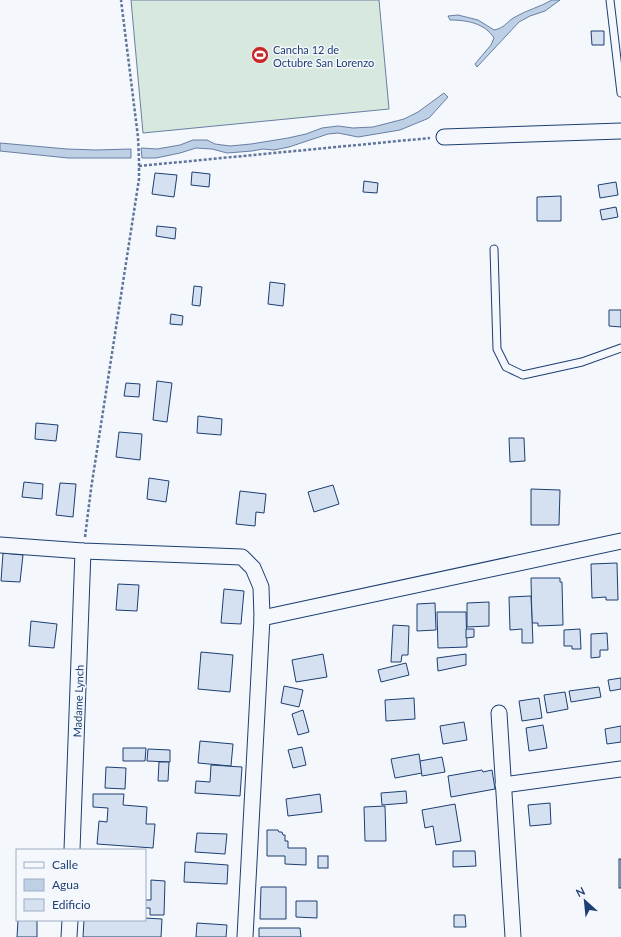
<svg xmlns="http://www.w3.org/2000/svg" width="621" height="937" font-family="Lato,sans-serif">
  <rect width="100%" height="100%" fill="#f4f7fb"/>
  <!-- pitch -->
  <path fill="#d7e8df" stroke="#687fa3" d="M131 0H379L389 109 143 133Z"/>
  <!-- water -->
  <g fill="#bed0e5" stroke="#687fa3">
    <path d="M552 0H560L545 11 530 16 519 22 477 67 475 64 491 45 494 38C485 23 466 20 450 20L448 16 458 15 478 20 494 30C505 28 506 22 515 17 527 10 540 7 552 0Z"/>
    <path d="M444 93 448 97 429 118 400 130 358 137 338 133 328 134 289 147 274 150 263 149 252 151 227 153 212 149 196 148 180 153 156 158H142L141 148 157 149 180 145 193 140H207L215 144 230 146 251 144 288 138 306 134 322 128 338 126 353 128 373 127 404 119 418 112Z"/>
    <path d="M0 143 67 149 96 150 131 149V158H68L0 151Z"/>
  </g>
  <!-- building -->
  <g fill="#d5e0f0" stroke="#1d3f73">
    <path d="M591 31H604V45H592Z"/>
    <path d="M192 172 210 174 209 187 191 185Z"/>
    <path d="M155 173 177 175 174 197 152 194Z"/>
    <path d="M364 181 378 183 377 193 363 192Z"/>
    <path d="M616 182 618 195 600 198 598 185Z"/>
    <path d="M561 196V221H537V197Z"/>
    <path d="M616 207 618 217 602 220 600 210Z"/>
    <path d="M157 226 176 228 175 239 156 236Z"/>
    <path d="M270 282 285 284 283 306 268 304Z"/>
    <path d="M194 286 202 287 200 306 192 305Z"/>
    <path d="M609 310H621V327L609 326Z"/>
    <path d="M171 314 183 316 182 325 170 324Z"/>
    <path d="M157 381 172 383 167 422 153 420Z"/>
    <path d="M126 383 140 384 139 397 124 396Z"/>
    <path d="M198 416 222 419 221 435 197 433Z"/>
    <path d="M36 423 58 425 56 441 35 439Z"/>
    <path d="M119 432 142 434 140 460 116 457Z"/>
    <path d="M509 438H524L525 461 510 462Z"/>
    <path d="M149 478 169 481 166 502 147 499Z"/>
    <path d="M24 482 43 484 42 499 22 497Z"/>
    <path d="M60 483 76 484 73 517 56 515Z"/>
    <path d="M333 485 339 504 314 512 308 492Z"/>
    <path d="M531 489 560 490 559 525H531Z"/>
    <path d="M240 491 266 494 264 513 256 512 255 526 236 524Z"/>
    <path d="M3 553 23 555 20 582 1 581Z"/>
    <path d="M617 563 618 600H606V597L592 598 591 564Z"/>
    <path d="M531 578H560V582H562L563 625 538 626V623H532Z"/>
    <path d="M118 584 139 585 137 611 116 610Z"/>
    <path d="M224 589 244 591 241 624 221 623Z"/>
    <path d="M531 596 533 643H522V629L510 630 509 597Z"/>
    <path d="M489 602V626L467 627V603Z"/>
    <path d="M435 603 436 630 417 631V604Z"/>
    <path d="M437 612H466L467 647 438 648Z"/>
    <path d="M31 621 57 624 54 648 29 646Z"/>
    <path d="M393 625 409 626 408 655H402L401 662H391Z"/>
    <path d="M466 629H474V637L466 638Z"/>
    <path d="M580 629 581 649H572V646H564V630Z"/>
    <path d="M607 633 608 650H600V657L591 658V634Z"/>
    <path d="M201 652 233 655 230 692 198 689Z"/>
    <path d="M323 654 327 677 296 682 292 660Z"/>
    <path d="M466 654V665L438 671 437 658Z"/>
    <path d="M406 663 409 675 381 682 378 670Z"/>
    <path d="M621 678V689L610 691 608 680Z"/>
    <path d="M284 686 303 690 299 707 281 703Z"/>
    <path d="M599 687 601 697 571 702 569 691Z"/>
    <path d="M565 692 568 709 547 713 544 695Z"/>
    <path d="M414 698 415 719 386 721 385 700Z"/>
    <path d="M539 698 542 718 522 721 519 701Z"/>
    <path d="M303 710 309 732 298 735 292 714Z"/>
    <path d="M464 722 467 740 443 744 440 726Z"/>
    <path d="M543 725 547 748 529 751 526 728Z"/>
    <path d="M621 726V742L607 744 605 729Z"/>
    <path d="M200 741 233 744 231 766 198 763Z"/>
    <path d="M302 747 306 765 293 768 288 750Z"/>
    <path d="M123 748H146L145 761H123Z"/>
    <path d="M148 749 170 750V762L147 761Z"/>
    <path d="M419 754 422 773 395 778 391 759Z"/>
    <path d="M442 757 445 772 422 776 420 761Z"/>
    <path d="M159 762H169L168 781H158Z"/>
    <path d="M211 765 242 767 240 796 195 793 196 781 210 782Z"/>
    <path d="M106 767 126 768 125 789 105 788Z"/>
    <path d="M482 770 483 772 492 770 495 789 451 797 448 776Z"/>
    <path d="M406 791 407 803 382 805 381 793Z"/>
    <path d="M93 794H124L123 805 147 807 146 824H155L153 848 97 844 99 821 107 822 108 808 93 807Z"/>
    <path d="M320 794 322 812 288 816 286 799Z"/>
    <path d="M550 803 551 824 530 826 528 805Z"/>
    <path d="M455 804 461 841 436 845 433 826 425 828 422 810Z"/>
    <path d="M385 806 386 841H365L364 807Z"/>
    <path d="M267 830H278L279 832H282L283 835H285V841H288V848H306V865L285 864V856H267Z"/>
    <path d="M197 833 227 834 225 854 195 852Z"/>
    <path d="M453 851H475L476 866 453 867Z"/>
    <rect x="318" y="856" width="10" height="12"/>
    <rect x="619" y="859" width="2" height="29"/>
    <path d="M185 862 228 865 227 884 184 882Z"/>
    <path d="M151 880 165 881 164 915H150V908H145V900H151Z"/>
    <path d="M261 887H286V919H260Z"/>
    <path d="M296 901H317V918L296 917Z"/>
    <path d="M454 915H465L466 927H454Z"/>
    <path d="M145 918 162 919 161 937H83L84 920H145Z"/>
    <path d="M18 920H37V937H17Z"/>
    <path d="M197 923 227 925 226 937H196Z"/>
    <path d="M259 928H300L301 937H259Z"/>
  </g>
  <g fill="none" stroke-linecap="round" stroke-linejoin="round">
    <defs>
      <g id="service">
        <path d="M610 0 621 93"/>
        <path d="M494 249 497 349 506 367 523 375 582 362 621 348"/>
      </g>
      <g id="minor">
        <path d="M444 137 621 131"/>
        <path d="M0 545 83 551 242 557 253 568 261 587 262 618 245 937"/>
        <path d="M262 618 621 541"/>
        <path d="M499 713 513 937"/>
        <path d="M503 785 621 769"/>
        <path d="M72 850 83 551"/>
        <path d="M69 937 70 920"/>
      </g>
    </defs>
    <!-- service casing -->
    <use href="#service" stroke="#1d3f73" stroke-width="9"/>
    <!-- minor casing -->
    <use href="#minor" stroke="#1d3f73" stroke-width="17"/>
    <!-- path -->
    <g stroke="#5e769c" stroke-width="2.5" stroke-dasharray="3 2" stroke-linecap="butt">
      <path d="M139 166 430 138"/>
      <path d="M85 537 91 489 139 179V161L138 137 121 0"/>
    </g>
    <!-- service -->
    <use href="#service" stroke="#f4f7fb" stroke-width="7"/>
    <!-- minor -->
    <use href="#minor" stroke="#f4f7fb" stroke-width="15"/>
  </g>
  <!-- icons -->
  <defs>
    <symbol id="stadium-disc" viewBox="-11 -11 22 22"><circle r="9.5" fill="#c62828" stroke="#f4f7fb"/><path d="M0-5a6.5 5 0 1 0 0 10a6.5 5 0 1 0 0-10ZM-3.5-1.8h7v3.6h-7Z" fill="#fff"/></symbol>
  </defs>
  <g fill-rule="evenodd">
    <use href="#stadium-disc" x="250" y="45" width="20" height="20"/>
  </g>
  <g text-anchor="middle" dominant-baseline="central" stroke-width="3" stroke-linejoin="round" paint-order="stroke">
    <!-- poi labels -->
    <g font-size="11" fill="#1d3f73" stroke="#f4f7fb" text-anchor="start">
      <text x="273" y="49">Cancha 12 de<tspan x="273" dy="13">Octubre San Lorenzo</tspan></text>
    </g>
    <!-- street labels -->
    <g font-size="11" fill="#1d3f73" stroke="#f4f7fb">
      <text transform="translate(78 701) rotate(-88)">Madame Lynch</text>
    </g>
  </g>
  <!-- legend -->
  <rect x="16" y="849" width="130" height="72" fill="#f4f7fb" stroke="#9eadc5"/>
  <rect x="24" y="862" width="20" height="6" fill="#f4f7fb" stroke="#9eadc5"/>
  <text x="52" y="869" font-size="12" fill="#1d3f73">Calle</text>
  <rect x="24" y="879" width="20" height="12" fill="#bed0e5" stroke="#9eadc5"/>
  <text x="52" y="889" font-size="12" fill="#1d3f73">Agua</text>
  <rect x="24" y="899" width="20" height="12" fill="#d5e0f0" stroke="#9eadc5"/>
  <text x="52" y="909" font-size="12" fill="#1d3f73">Edificio</text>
  <!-- north arrow -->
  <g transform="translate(585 901) rotate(333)" stroke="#f4f7fb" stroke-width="3" paint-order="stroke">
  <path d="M0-3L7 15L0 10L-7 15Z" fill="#1d3f73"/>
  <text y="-6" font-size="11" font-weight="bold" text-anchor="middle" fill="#1d3f73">N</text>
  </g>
</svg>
